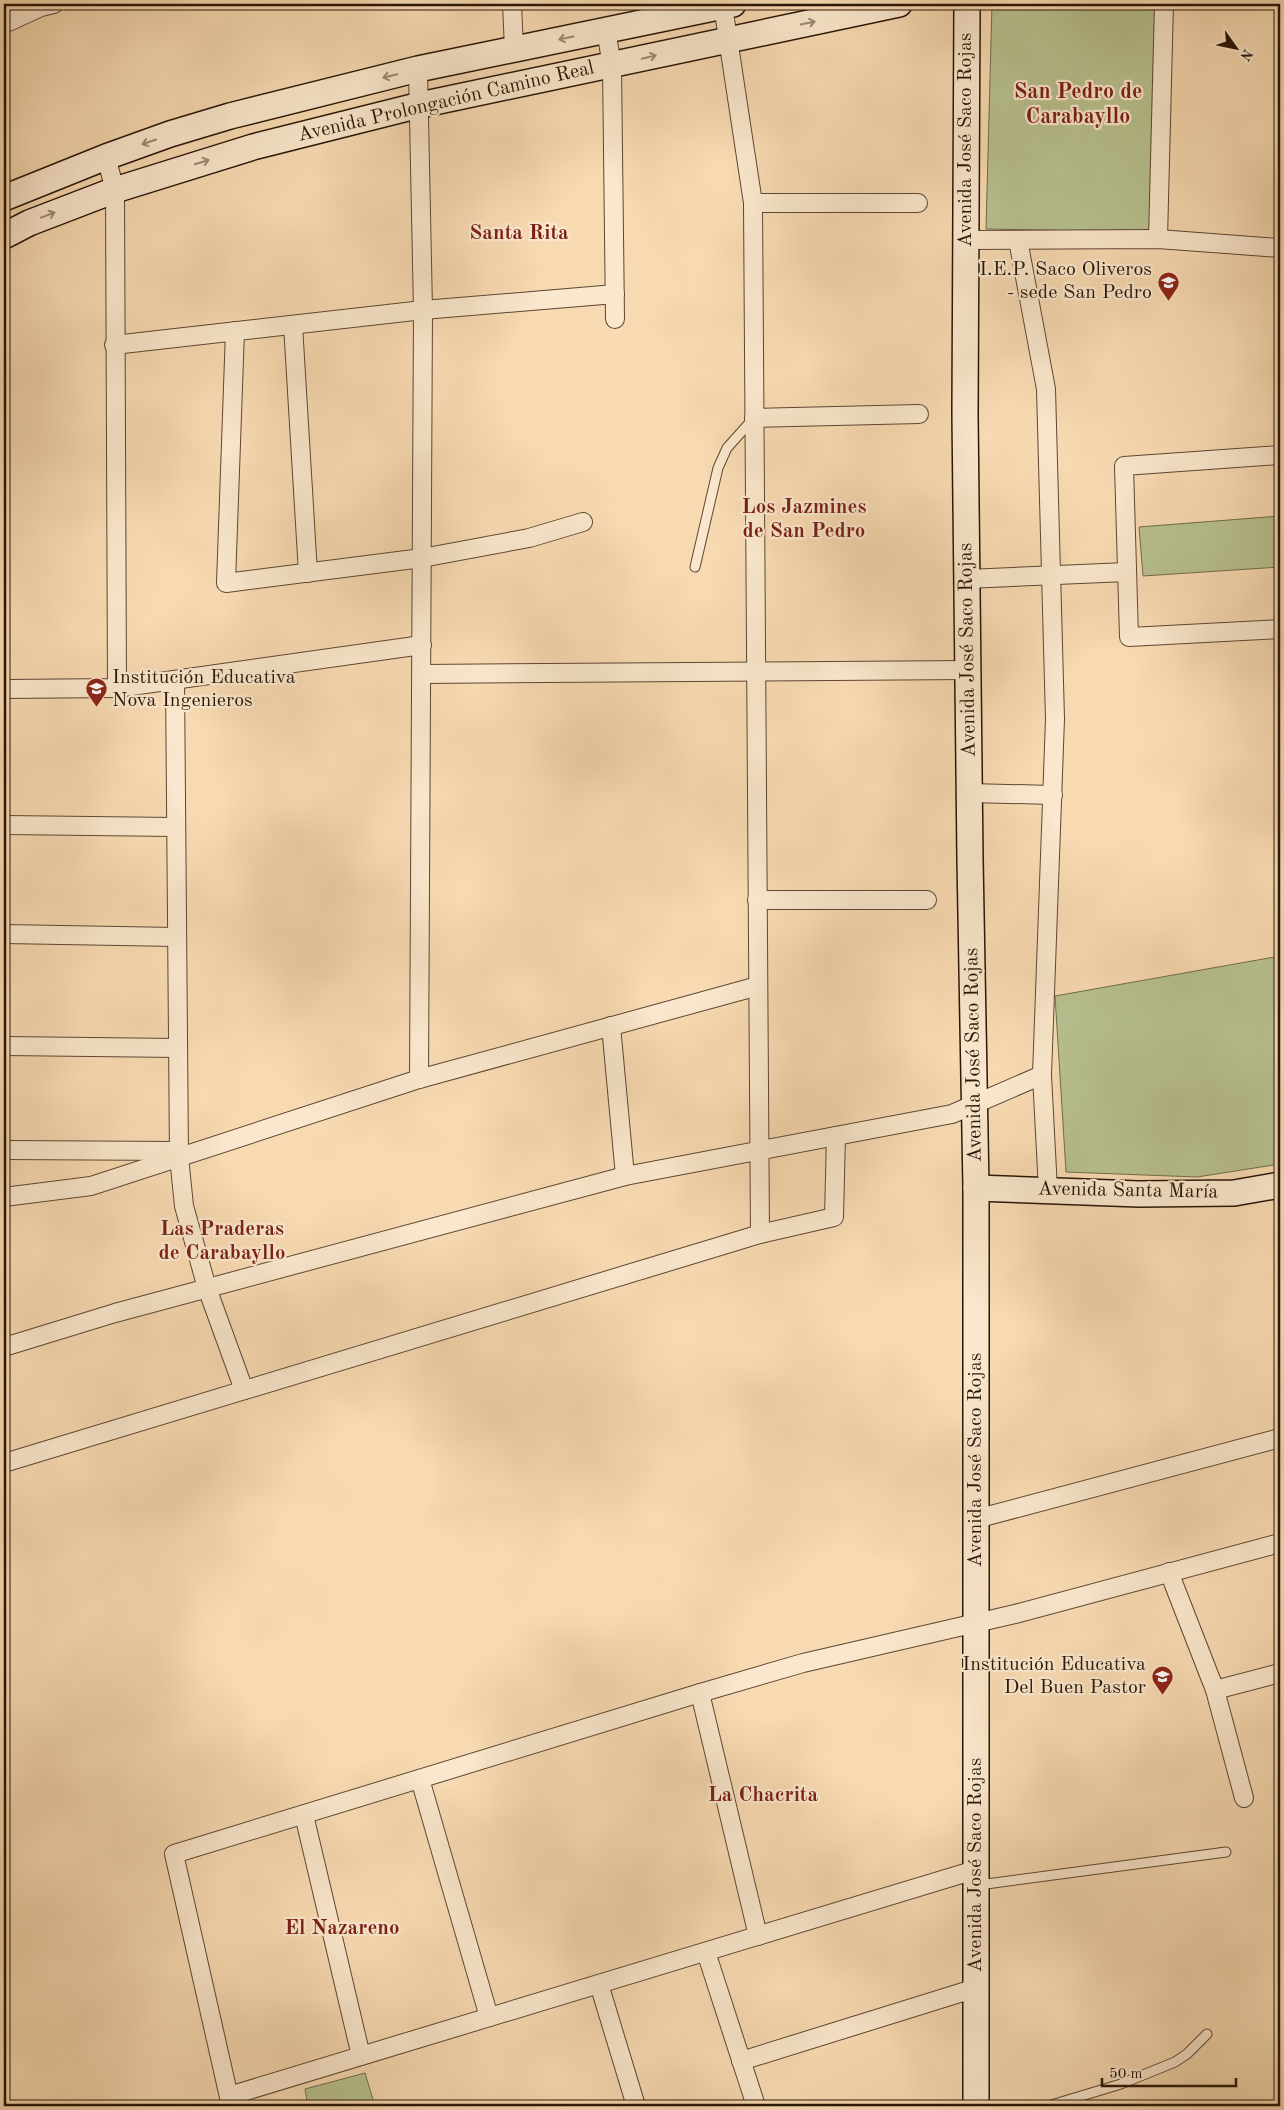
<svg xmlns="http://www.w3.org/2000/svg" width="1284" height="2110" font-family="'Old Standard TT',serif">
  <rect width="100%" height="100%" fill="#f8dab2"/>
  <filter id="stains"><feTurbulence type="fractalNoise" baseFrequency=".004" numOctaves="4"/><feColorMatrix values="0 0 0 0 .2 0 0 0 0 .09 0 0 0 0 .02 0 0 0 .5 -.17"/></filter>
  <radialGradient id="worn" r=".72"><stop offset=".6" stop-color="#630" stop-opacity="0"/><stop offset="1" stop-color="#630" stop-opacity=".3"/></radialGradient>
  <!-- green -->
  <g fill="#b8c190" stroke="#706c4c">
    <path d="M992 4H1158L1151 232 986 229Z"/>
    <path d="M1280 516V567L1143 576 1139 527Z"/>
    <path d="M1280 956V1164L1197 1177 1066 1172 1055 996Z"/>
    <path d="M365 2073 375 2106H308L305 2089Z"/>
  </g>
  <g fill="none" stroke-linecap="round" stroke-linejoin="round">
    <defs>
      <g id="lane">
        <path d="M695 567 718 468 727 448 753 419"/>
        <path d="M979 1885 1226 1852"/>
        <path d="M1048 2106 1121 2084 1175 2062 1187 2054 1207 2034"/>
      </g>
      <g id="street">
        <path d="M512 4 514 49"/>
        <path d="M723 6 753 203 760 1234"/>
        <path d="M4 24 41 7 54 4"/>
        <path d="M606 30 612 66 615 319"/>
        <path d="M418 69 423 310 419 1079"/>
        <path d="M106 157 115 190 117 688"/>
        <path d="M753 203H918"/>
        <path d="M1158 239 1164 4"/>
        <path d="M965 240 1158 239 1280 248"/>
        <path d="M1018 240 1046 389 1055 719 1042 1075 1048 1190"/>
        <path d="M293 325 308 573"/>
        <path d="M235 331 226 583 422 558 529 538 583 522"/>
        <path d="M114 345 423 310 615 294"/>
        <path d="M754 418 919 414"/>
        <path d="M1280 455 1124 466 1129 637 1280 629"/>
        <path d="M967 579 1127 572"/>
        <path d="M422 674 968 670"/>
        <path d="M175 680 179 1157 184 1206 207 1288 244 1390"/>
        <path d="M4 689 117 688 422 645"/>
        <path d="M969 793 1053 795"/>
        <path d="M4 825 176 827"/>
        <path d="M757 900H927"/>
        <path d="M4 934 177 937"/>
        <path d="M611 1026 625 1176"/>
        <path d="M4 1046 178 1048"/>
        <path d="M4 1150 179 1151"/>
        <path d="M4 1197 91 1186 419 1079 758 986"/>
        <path d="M4 1347 115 1313 625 1176 952 1114 1042 1075"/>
        <path d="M4 1463 760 1234 834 1217 836 1136"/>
        <path d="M976 1519 1280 1438"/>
        <path d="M1169 1572 1215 1690 1244 1798"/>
        <path d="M1215 1690 1280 1673"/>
        <path d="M700 1693 758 1936"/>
        <path d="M420 1779 489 2017"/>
        <path d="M304 1815 361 2056"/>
        <path d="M706 1952 756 2106"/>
        <path d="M599 1984 636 2106"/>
        <path d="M741 2061 976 1988"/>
        <path d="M229 2096 975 1870"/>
        <path d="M231 2106 174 1854 700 1693 803 1663 1015 1614 1280 1543"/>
      </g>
      <g id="secondary">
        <path d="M967 4 965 414 970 859 976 1188V2106"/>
        <path d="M4 198 106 157 170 134 230 116 418 69 733 4"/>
        <path d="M4 236 29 223 115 190 253 147 420 105 899 4"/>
        <path d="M976 1188 1139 1194 1234 1193 1280 1185"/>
      </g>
    </defs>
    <!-- lane casing -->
    <use href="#lane" stroke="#5c4732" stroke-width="11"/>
    <!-- street casing -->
    <use href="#street" stroke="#5c4732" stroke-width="20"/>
    <!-- secondary casing -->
    <use href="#secondary" stroke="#281607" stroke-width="28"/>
    <!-- lane -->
    <use href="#lane" stroke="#fae7cd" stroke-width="9"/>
    <!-- street -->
    <use href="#street" stroke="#fae7cd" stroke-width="18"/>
    <!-- secondary -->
    <use href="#secondary" stroke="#fae7cd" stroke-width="25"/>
  </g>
  <!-- one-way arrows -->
  <defs><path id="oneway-shaft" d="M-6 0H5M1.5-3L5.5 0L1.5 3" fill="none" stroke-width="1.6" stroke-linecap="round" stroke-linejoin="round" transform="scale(1.25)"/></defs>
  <g stroke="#9c8974">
    <use href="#oneway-shaft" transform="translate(808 23) rotate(-12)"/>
    <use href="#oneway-shaft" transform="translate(566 38) rotate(168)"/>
    <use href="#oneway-shaft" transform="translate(649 57) rotate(-13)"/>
    <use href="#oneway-shaft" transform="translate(390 76) rotate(166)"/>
    <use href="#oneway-shaft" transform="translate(149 142) rotate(161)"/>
    <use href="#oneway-shaft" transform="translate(202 162) rotate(-17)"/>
    <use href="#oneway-shaft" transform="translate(48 215) rotate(-21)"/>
  </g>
  <!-- icons -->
  <defs>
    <symbol id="school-pin" viewBox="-11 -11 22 30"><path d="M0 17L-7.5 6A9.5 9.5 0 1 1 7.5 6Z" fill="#8f2418" stroke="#fae7cd"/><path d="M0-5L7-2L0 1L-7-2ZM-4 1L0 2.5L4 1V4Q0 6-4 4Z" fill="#fff"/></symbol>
  </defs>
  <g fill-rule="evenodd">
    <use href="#school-pin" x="1156" y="270" width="25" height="34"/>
    <use href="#school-pin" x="84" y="676" width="25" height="34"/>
    <use href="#school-pin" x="1150" y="1664" width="25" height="34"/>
  </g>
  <g text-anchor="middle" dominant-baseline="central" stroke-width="4.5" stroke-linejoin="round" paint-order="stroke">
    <!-- street labels -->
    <g font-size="20" fill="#281607" stroke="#fae7cd">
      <text transform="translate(446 102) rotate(-13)">Avenida Prolongación Camino Real</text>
      <text transform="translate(966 140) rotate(-90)">Avenida José Saco Rojas</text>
      <text transform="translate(968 650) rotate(-91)">Avenida José Saco Rojas</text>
      <text transform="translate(974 1055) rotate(-91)">Avenida José Saco Rojas</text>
      <text transform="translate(1128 1191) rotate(1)">Avenida Santa María</text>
      <text transform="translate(976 1460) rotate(-90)">Avenida José Saco Rojas</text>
      <text transform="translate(976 1865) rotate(-90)">Avenida José Saco Rojas</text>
    </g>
    <!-- poi labels -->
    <g font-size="20" fill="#281607" stroke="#fae7cd" text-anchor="end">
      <text x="1152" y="270">I.E.P. Saco Oliveros<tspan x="1152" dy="23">- sede San Pedro</tspan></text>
      <text x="112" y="678" text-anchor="start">Institución Educativa<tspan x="112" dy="23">Nova Ingenieros</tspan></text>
      <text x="1146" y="1665">Institución Educativa<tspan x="1146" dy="23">Del Buen Pastor</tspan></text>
    </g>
    <!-- neighbourhood labels -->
    <g font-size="21" font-weight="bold" fill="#7a1f14" stroke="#fae7cd">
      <text x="519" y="233">Santa Rita</text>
      <text x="804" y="507">Los Jazmines<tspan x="804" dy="24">de San Pedro</tspan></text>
      <text x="222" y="1229">Las Praderas<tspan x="222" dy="24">de Carabayllo</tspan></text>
      <text x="763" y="1795">La Chacrita</text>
      <text x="342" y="1928">El Nazareno</text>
    </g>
    <!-- quarter labels -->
    <g font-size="22" font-weight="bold" fill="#7a1f14" stroke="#fae7cd">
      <text x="1078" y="92">San Pedro de<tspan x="1078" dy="25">Carabayllo</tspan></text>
    </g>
  </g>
  <!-- margin -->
  <rect width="1284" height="2110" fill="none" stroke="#f8dab2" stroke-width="20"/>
  <rect x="5" y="5" width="1274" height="2100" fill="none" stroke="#281607" stroke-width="2.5"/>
  <rect x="10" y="10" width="1264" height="2090" fill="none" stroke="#281607"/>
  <!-- north arrow -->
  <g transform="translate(1236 48) rotate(123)" stroke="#fae7cd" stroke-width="4" paint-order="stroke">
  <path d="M0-4L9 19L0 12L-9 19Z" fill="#281607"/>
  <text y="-8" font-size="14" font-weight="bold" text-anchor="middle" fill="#281607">N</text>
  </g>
  <!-- scale -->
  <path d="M1102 2078v8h134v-8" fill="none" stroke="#281607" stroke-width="2.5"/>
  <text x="1109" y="2078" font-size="15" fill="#281607" stroke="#fae7cd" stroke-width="4" paint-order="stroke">50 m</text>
  <rect width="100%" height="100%" filter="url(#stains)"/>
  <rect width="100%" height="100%" fill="url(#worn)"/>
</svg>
